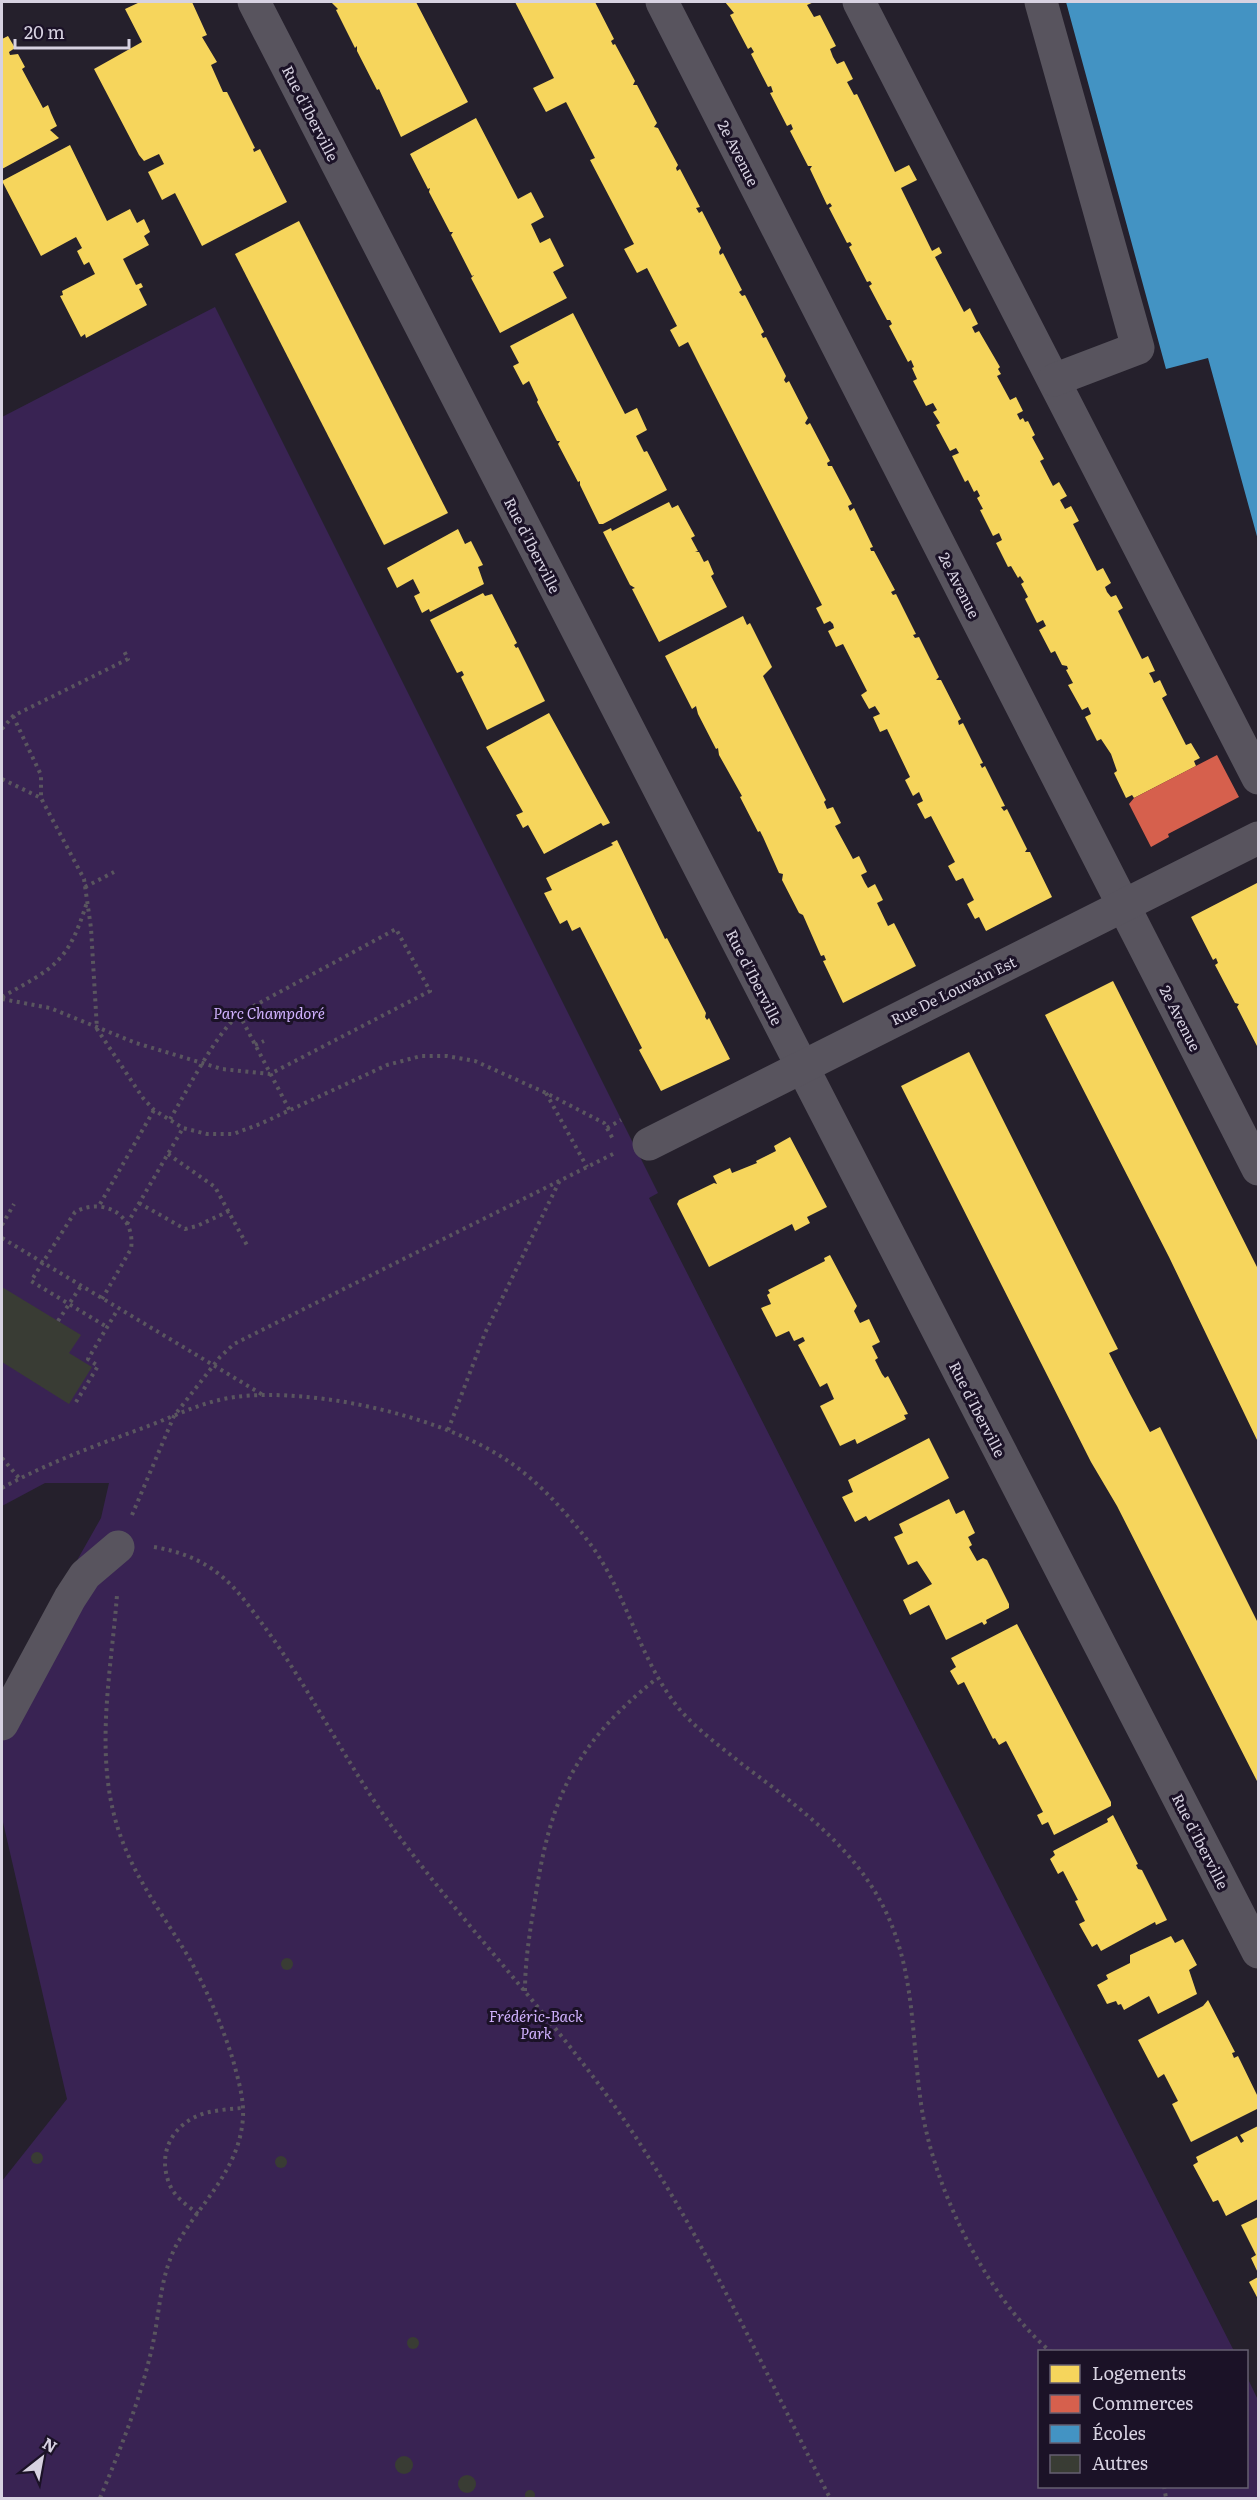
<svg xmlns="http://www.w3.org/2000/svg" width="1260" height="2500" font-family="Literata,serif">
  <rect width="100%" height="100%" fill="#25202c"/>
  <!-- green -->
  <path fill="#392353" d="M215 307 658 1193 649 1198 1234 2351 1040 2352V2486H1246L1247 2377 1258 2400V2498H2V2181L67 2099 2 1818V1693L101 1518 109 1483H45L2 1506V417Z"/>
  <!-- homes -->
  <g fill="#f6d55c">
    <path d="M140 2H192L207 35 202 37 217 62 211 65 223 92H227L255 148 253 149 254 152 260 149 287 202 202 246 175 193 162 200 148 172 164 164 159 154 144 161 139 155 94 69 142 42 125 9Z"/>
    <path d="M331 2H416L468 102 401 137 379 89 377 90 357 51V46L355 48 336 10 338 9Z"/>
    <path d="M515 2H595L614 39 611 41 613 45 615 44 635 81 633 85H637L657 123 654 127 658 128 678 165 676 168 677 171 680 169 700 207 696 208 699 213 702 211 721 248 719 252 720 255 723 253 742 290 739 292 742 296 745 295 764 332 761 334 763 338 766 337 786 376 784 380 786 383 789 381 808 418 805 423 807 425 810 423 830 461 827 463 828 466H832L852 504 848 506 850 511 854 508 873 547 870 548 871 551H874L895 590 891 592 893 595 896 594 916 634 913 635 915 638 919 637 939 677 936 680H941L961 719 958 721 959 725 963 723 983 763 980 764 982 768 985 766 1005 806 1001 807 1004 811 1007 809 1027 849 1025 852H1030L1052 897 986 931 979 917 975 919 967 904 974 900 963 878 956 881 948 866 955 862 931 816 925 819 917 804 923 801 919 792 913 796 905 780 910 777 887 729 880 732 873 717 880 714 875 706 869 709 861 695 867 691 843 644 836 647 828 631 834 628 833 624 830 621 824 624 816 608 822 605 701 368 688 342 679 347 670 330 677 326 647 268 637 273 624 249 634 244 590 160 595 158 566 102 546 112 533 88 554 78Z"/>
    <path d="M725 2H814L807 5 814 17 820 15 836 46 830 49 833 57 837 64 844 61 853 79 847 82 854 95 857 94 895 172 909 165 917 180 901 188 932 251 939 247 942 253 935 257 964 312 970 308 978 324 972 327 975 333 979 331 1000 367 998 369 1001 374 997 376 1010 400 1016 397 1023 411 1017 414 1020 420 1023 418 1025 422 1028 421 1035 435 1032 437 1044 459 1040 461 1053 486 1059 482 1067 496 1060 500 1065 509 1071 506 1079 521 1073 524 1097 571 1103 568 1111 583 1105 587 1107 592 1111 597 1116 595 1123 608 1118 611 1142 659 1148 656 1155 671 1149 673 1152 678 1154 683 1160 680 1167 695 1162 698 1186 745 1191 743 1200 758 1194 761 1196 766 1134 798 1132 795 1126 798 1114 773 1117 771 1111 754 1101 739 1097 741 1085 717 1091 714 1088 707 1082 710 1068 685 1073 683 1066 670 1068 669 1067 666 1062 665 1055 651 1051 653 1039 630 1046 626 1043 620 1037 623 1025 599 1028 597 1021 584 1024 582 1020 576 1018 578 1011 566 1008 567 996 543 1002 540 999 533 993 536 980 510 983 509 977 498 980 496 977 490 974 492 968 480 965 482 952 456 959 453 956 448 950 451 936 425 940 423 933 412 937 410 933 403 926 406 913 381 917 379 912 368 914 367 911 360 908 362 889 326 892 324 890 320H887L869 286 872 284 870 281 867 282 849 247 852 245 850 242 847 243 829 208 832 206 830 203 827 205 810 169 812 166H808L790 131 793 129 791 124 787 126 770 93 773 92 771 86 768 87 751 54 754 52 751 47 748 49 730 15 734 13Z"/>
    <path d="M8 36 15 48 9 52 10 55 18 54 25 67 22 69 43 108 48 105 51 113 57 126 50 130 59 138 2 169V39Z"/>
    <path d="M476 118 518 199 531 192 544 217 531 224 540 243 550 238 564 266 553 272 567 298 500 333 471 278 474 275 472 276 451 235 453 232H450L429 192 430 188 428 189 410 154Z"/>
    <path d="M70 145 107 221 130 209 137 223 144 219 150 232 144 236 149 245 123 259 136 285 141 283 143 287 139 289 147 305 86 338 85 334 81 337 60 296 63 295 62 291 95 274 89 262 84 265 77 251 82 248 76 237 41 256 2 181Z"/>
    <path d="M299 221 448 513 384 545 235 254Z"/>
    <path d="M573 313 625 414 637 408 647 430 636 436 644 452 647 451 667 490 603 524H599L580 485V481L578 482 558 444 560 441H557L537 402 538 400 529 381 523 385 513 366 519 363 510 346Z"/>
    <path d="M669 502 672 508 678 505 695 536 691 538 698 551 695 552H699L704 562 708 560 714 574 711 576 727 607 659 642 632 589 635 588 630 585 603 532 611 528 612 531Z"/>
    <path d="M458 529 465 544 471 541 483 565 478 567 484 584 430 612 429 609 422 613 414 596 420 593 413 579 397 588 387 568Z"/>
    <path d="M483 593 485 596 492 594 517 643 514 645 516 648 518 647 545 701 487 730 461 677 464 675 462 671 457 673 430 620Z"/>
    <path d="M743 616 747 625 750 623 772 667 763 676 826 800 824 802 827 809 833 807 841 823 835 826 853 859 859 856 867 872 861 875 865 883 868 888 875 884 883 900 877 903 888 926 894 923 916 966 843 1003 823 961 826 960 824 955 821 956 803 915 799 913 782 880 783 874 779 873 763 837 760 831 758 832 740 797 742 796 719 755 718 748 716 749 698 714 696 706 692 709 665 656Z"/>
    <path d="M549 713 610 823 603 826 601 823 544 854 528 825 523 828 516 815 523 812 486 747Z"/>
    <path d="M617 840 665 939 667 938 706 1013 705 1017 707 1020 709 1018 730 1059 661 1091 639 1050 642 1048 580 927 572 931 567 920 560 924 544 893 552 890 546 878 613 845 611 843Z"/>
    <path d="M1257 883 1258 1045 1257 1046 1237 1007 1239 1004 1235 1003 1215 965 1218 963 1216 958 1213 960 1191 917Z"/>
    <path d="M1113 981 1258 1269V1442L1169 1257 1045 1015Z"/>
    <path d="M969 1052 1118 1349 1109 1353 1130 1394 1150 1432 1160 1427 1258 1623V1783L1117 1506 1091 1462 901 1086Z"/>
    <path d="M790 1137 827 1207 807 1217 810 1223 795 1231 792 1224 709 1267 677 1204 679 1200 714 1183 717 1184 713 1176 730 1168 732 1173 757 1163 756 1161 776 1151 774 1146Z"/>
    <path d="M830 1255 857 1306 854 1311 860 1323 869 1319 880 1342 872 1346 878 1358 875 1360 882 1374 885 1378 888 1376 908 1414 904 1415 906 1419 857 1444 855 1439 840 1446 820 1406 834 1399 827 1383 820 1387 798 1345 805 1341 803 1337 794 1341 789 1331 776 1337 761 1308 771 1304 767 1295 770 1293 768 1290 825 1261 824 1258Z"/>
    <path d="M929 1438 949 1478 869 1521 866 1516 855 1522 842 1497 853 1492 848 1480Z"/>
    <path d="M949 1499 956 1514 964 1510 975 1533 968 1537 972 1545 969 1547 977 1561 983 1558 987 1560 1009 1604V1608L986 1620 987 1623 984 1625 982 1622 946 1640 929 1605 910 1615 903 1600 932 1584 917 1561 908 1565 894 1537 903 1533 899 1524Z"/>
    <path d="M1017 1624 1111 1802V1806L1054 1835 1048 1822 1042 1825 1037 1815 1043 1812 1006 1741 999 1745 995 1738 993 1739 964 1682 958 1685 950 1671 956 1667 951 1658Z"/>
    <path d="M1113 1815 1138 1864 1136 1865 1138 1869 1142 1870 1167 1920 1156 1925 1155 1922 1101 1951 1097 1944 1092 1947 1079 1924 1085 1921 1075 1901 1078 1900 1063 1871 1058 1874 1050 1859 1055 1855 1053 1851 1108 1822 1107 1819Z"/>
    <path d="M1171 1936 1175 1943 1183 1939 1197 1965 1189 1970 1197 1994 1158 2014 1149 1996 1124 2010 1121 2004 1118 2005 1116 2001 1107 2004 1097 1985 1108 1979 1106 1975 1130 1963V1955Z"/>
    <path d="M1208 2000 1235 2052 1232 2053 1234 2058 1238 2056 1258 2097V2112L1257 2109 1191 2142 1172 2104 1178 2101 1164 2074 1158 2078 1138 2040 1203 2006Z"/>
    <path d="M1258 2126V2199L1226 2216 1218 2200 1213 2202 1193 2165 1198 2162 1196 2157 1237 2136 1241 2143 1244 2141 1240 2135Z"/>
    <path d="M1258 2217V2273L1251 2258 1256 2255 1241 2225Z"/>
    <path d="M1258 2277V2299L1249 2282Z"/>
  </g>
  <!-- shops -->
  <path fill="#d6604d" d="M1217 755 1239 797 1168 834 1169 837 1151 847 1129 804 1134 798Z"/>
  <!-- schools -->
  <path fill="#4393c3" d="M1066 2H1258V540L1208 358 1166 369Z"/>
  <!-- building -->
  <g fill="#393c34">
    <path d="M2 1287 81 1335 69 1353 92 1367 69 1404 2 1362Z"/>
    <circle cx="287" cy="1964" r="6"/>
    <circle cx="37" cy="2158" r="6"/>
    <circle cx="281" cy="2162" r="6"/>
    <circle cx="413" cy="2343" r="6"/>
    <circle cx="404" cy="2465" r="9"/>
    <circle cx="467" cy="2484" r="9"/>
    <circle cx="530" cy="2495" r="5"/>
  </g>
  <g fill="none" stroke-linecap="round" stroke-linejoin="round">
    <!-- path -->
    <g stroke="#5a565f" stroke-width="4" stroke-dasharray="3 4.5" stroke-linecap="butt">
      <path d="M13 716 41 775V797"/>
      <path d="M2 729 13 716 128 659 124 651"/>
      <path d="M2 779 41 798 84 879 91 928 97 1029 143 1098 154 1110 183 1128 207 1134H233L260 1124 387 1065 421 1056H447L475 1061 546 1093 604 1123 613 1139"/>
      <path d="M85 887 114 872"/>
      <path d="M2 997C55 967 68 963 87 902"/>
      <path d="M2 999 50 1008 136 1043 222 1069 270 1074 430 991 396 929 239 1014C213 1038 189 1088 170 1119"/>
      <path d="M239 1014 290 1111"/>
      <path d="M255 1045 264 1041"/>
      <path d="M546 1093 587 1167"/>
      <path d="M607 1128 621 1120"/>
      <path d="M168 1154 215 1187 248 1247"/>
      <path d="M139 1203 185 1229 197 1226 229 1211"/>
      <path d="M100 1204 154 1110"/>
      <path d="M127 1224 183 1128"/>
      <path d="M2 1225 14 1204"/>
      <path d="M2 1238 263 1395"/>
      <path d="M102 1299 131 1249C136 1214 103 1197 75 1212L31 1281 107 1327"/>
      <path d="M58 1321 81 1286"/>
      <path d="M76 1402 98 1366 88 1359 118 1309"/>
      <path d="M448 1430 485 1333 560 1180"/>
      <path d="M2 1458 19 1478"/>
      <path d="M2 1488C49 1462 100 1444 151 1425 179 1414 205 1401 235 1397 314 1387 442 1416 508 1461 539 1482 565 1511 588 1541 628 1593 638 1660 681 1711 699 1731 721 1747 742 1764 800 1808 861 1852 890 1921 914 1978 912 2036 920 2096 930 2182 985 2296 1051 2352"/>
      <path d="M132 1515 174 1416 220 1357 234 1344 615 1153"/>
      <path d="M154 1547C178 1551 200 1559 219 1574 239 1590 254 1613 269 1633 313 1695 346 1762 390 1824 465 1928 557 2020 629 2127 707 2244 766 2374 830 2498"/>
      <path d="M525 1991C525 1960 530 1931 535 1900 550 1798 575 1744 656 1679"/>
      <path d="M198 2214C187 2205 174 2197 169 2183 157 2152 173 2123 205 2113 217 2110 230 2109 242 2108"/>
      <path d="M1164 2486 1166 2498"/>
      <path d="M100 2498C120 2450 139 2403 151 2352 160 2316 159 2277 177 2244 201 2202 240 2169 243 2117 244 2098 238 2079 233 2060 222 2025 207 1990 189 1958 166 1919 138 1883 122 1840 92 1762 111 1675 117 1595"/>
    </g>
    <!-- minor -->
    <g stroke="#58545e" stroke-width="33">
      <path d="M254 2 1258 1952"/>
      <path d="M662 2 1258 1169"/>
      <path d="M859 2 1258 778"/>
      <path d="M1041 2 1138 348 1054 380"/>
      <path d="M649 1144 1258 838"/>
      <path d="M2 1724 70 1598 85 1575 118 1547"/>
    </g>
  </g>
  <g text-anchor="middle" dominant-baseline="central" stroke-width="6" stroke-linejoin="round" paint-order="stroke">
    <!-- street labels -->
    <g font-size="15" fill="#d7d2e1" stroke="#1b1227">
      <text transform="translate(311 113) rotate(63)">Rue d'Iberville</text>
      <text transform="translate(739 153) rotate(63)">2e Avenue</text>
      <text transform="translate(533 545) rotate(63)">Rue d'Iberville</text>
      <text transform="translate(960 585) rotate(63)">2e Avenue</text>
      <text transform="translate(755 977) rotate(63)">Rue d'Iberville</text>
      <text transform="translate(953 990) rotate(-26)">Rue De Louvain Est</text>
      <text transform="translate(1181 1018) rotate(63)">2e Avenue</text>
      <text transform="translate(978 1409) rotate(63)">Rue d'Iberville</text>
      <text transform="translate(1201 1841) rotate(63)">Rue d'Iberville</text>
    </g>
    <!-- park labels -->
    <g font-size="15" font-style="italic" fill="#d0b1fe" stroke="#1b1227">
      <text x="269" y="1012">Parc Champdoré</text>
      <text x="536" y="2015">Frédéric-Back<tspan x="536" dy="17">Park</tspan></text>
    </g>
  </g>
  <!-- border -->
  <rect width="1260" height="2500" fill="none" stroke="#d7d2e1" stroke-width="6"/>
  <!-- legend -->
  <rect x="1038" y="2350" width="210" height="138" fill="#1b1227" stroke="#665f71" stroke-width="1.5"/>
  <rect x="1050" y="2365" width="30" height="18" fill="#f6d55c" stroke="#665f71" stroke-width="1.5"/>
  <text x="1092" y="2380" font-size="18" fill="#d7d2e1">Logements</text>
  <rect x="1050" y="2395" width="30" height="18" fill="#d6604d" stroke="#665f71" stroke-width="1.5"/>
  <text x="1092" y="2410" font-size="18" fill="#d7d2e1">Commerces</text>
  <rect x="1050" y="2425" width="30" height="18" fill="#4393c3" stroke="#665f71" stroke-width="1.5"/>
  <text x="1092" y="2440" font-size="18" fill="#d7d2e1">Écoles</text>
  <rect x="1050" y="2455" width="30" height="18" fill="#393c34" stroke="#665f71" stroke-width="1.5"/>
  <text x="1092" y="2470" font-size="18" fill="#d7d2e1">Autres</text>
  <!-- north arrow -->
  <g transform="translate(42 2458) rotate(31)" stroke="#1b1227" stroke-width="4.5" paint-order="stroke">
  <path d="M0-4.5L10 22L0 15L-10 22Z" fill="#d7d2e1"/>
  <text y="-9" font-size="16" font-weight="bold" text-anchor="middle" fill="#d7d2e1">N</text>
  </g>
  <!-- scale -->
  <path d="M15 39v9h114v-9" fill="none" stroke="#d7d2e1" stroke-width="3"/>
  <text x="24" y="39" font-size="18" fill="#d7d2e1" stroke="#1b1227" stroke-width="4.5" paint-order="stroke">20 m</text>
</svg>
